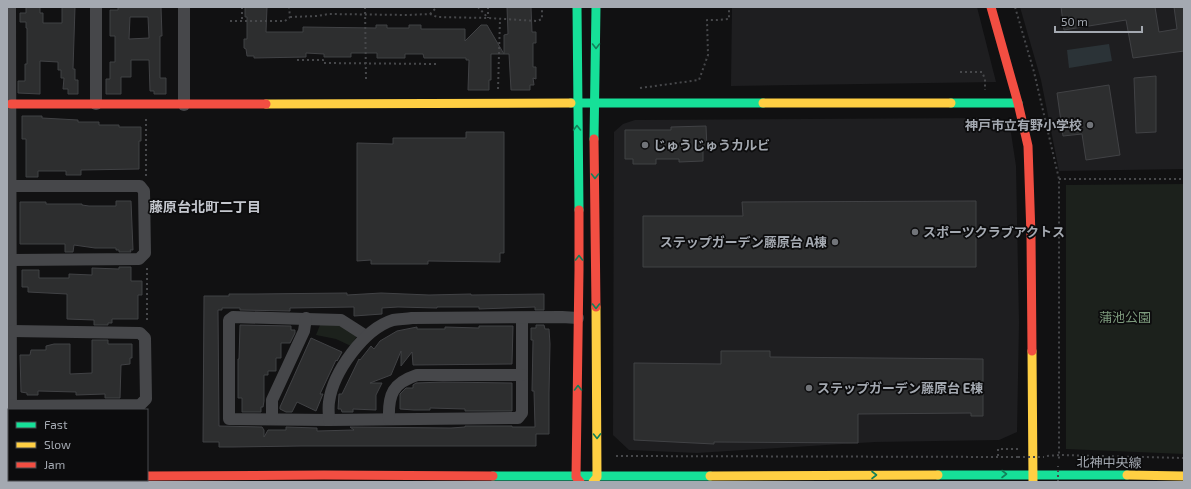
<svg xmlns="http://www.w3.org/2000/svg" width="1191" height="489" font-family="'Exo 2','Noto Sans JP',sans-serif">
  <rect width="100%" height="100%" fill="#111112"/>
  <!-- built -->
  <g fill="#1e1e20">
    <path d="M732 7H977L996 82 731 86Z"/>
    <path d="M1020 7H1184V169L1059 171 1041 80Z"/>
    <path d="M991 118 1002 120 1008 124 1011 133 1016 166 1019 322 1017 432 999 440 875 442 697 453 629 450 613 435 614 132 623 124 635 120Z"/>
  </g>
  <!-- green -->
  <g fill="#1c211c">
    <path d="M1184 184V454L1066 449V185Z"/>
    <path d="M337 322 359 332 351 346 336 339 316 335 320 325Z"/>
  </g>
  <!-- water -->
  <path fill="#2b3337" d="M1109 44 1112 61 1069 68 1067 50Z"/>
  <!-- building -->
  <g fill="#2d2e2f" stroke="#414245" fill-rule="evenodd">
    <path d="M26 7H40V13H43V23H62V7H75L73 69H75V80H78V94H68V89H63L64 78H61V70H58V62L40 61V94L18 93V81H25V64H27V28H26V22H20V13H26Z"/>
    <path d="M118 7H161L162 36H160V78H166V94H154V91H150L149 60H131V77H121V94H106V79H110V62H115V36H110V10H118ZM130 17H148L149 38 129 39Z"/>
    <path d="M245 7H267L266 32H303V27L376 28V25H387V28H409V25H421V29H465V41L481 25H487L504 54H491V80H489V90H468L469 60H466V58H424L423 54H405V58H377V53H351V57H324V54L306 53V57L254 58V56H247L246 49 244 48V39H247V17H245Z"/>
    <path d="M507 7H531L532 32H536V43H533V67H536V79L533 78 534 85H530V90H511L509 54H504V35L508 34Z"/>
    <path d="M1061 7H1155L1159 32 1177 29 1174 7H1184V51L1133 58 1126 20 1064 30Z"/>
    <path d="M1156 76V132L1136 133 1134 78Z"/>
    <path d="M1109 85 1120 155 1086 160 1082 134 1063 136 1057 93Z"/>
    <path d="M22 116H42V118L78 120V122H99V125H119V127H141V141H139V169L81 170V175H66V171H38V177H26V139H22Z"/>
    <path d="M706 126 707 149H703V161L679 162V159H656V164H633V159H625V130H671V127Z"/>
    <path d="M466 132H504V253H500V262L428 261V264H371V260L357 261V143L393 144V138H466Z"/>
    <path d="M116 201H131L133 250H130L131 252H119V250H116V248H95L74 245 73 252H65V244H20V202H46V204H82V205L89 206H116Z"/>
    <path d="M976 201V267H643V216H743L742 202Z"/>
    <path d="M119 267H131V281H142V295H138V319H112V323H108V325H94V320L67 319V294L28 292V287H22V270H39V278H69V274L92 275V268L119 269Z"/>
    <path d="M347 293V295L381 293 429 295 471 294V295L544 294V310H535V307L479 309V307H437V308L398 307 382 308V314L354 316V307L290 308V311L240 310V308H222V310H218L219 426 262 427 264 430V437L268 430H286V427L317 428V431L354 430 350 427 451 428 465 427V426H512V427H535L534 391H532L533 340H531V328H536V325H544L545 329H549L550 344 549 393V434H536V446H301L233 447H219V442H203L204 296H229V294H255Z"/>
    <path d="M240 325 291 326V330H295V333L290 343H281V358H276V371H268V375H264V401L263 407H261V412H242V398H238V359H239Z"/>
    <path d="M479 326H513L512 364 413 365 412 352 401 366V351L391 375 370 383H382L376 395V410L353 409V412H342L341 409H338L339 394H342L359 359 360 360 371 346 374 349 380 341 397 331 417 327V329H445V327L479 328Z"/>
    <path d="M311 338 342 352 337 361 336 360 320 394H323L316 411 297 402 292 412H286L280 409V407Z"/>
    <path d="M92 340H108V344H132V358H130V364L121 365 120 398H105V394L76 395V392L38 391V395H27V393L21 392 20 355H30L31 350H46V346L54 344H70V374L92 373Z"/>
    <path d="M721 351H770V357L983 359V416H971V413L858 414V443L714 442V444L634 440V363L721 364Z"/>
    <path d="M443 382 512 383V411H465V409L430 408V410H414L400 409V394L406 388H413V385L416 383Z"/>
  </g>
  <g fill="none" stroke-linecap="round" stroke-linejoin="round">
    <!-- path -->
    <g stroke="#47484b" stroke-width="2" stroke-dasharray="2 3" stroke-linecap="butt">
      <path d="M242 7V22"/>
      <path d="M365 7 366 79"/>
      <path d="M478 7 488 18"/>
      <path d="M488 7V18"/>
      <path d="M1015 7 1034 72 1059 179V460"/>
      <path d="M430 14 437 7"/>
      <path d="M290 17 317 16 329 14 408 15 430 14 437 17 488 18 537 21 542 19V7"/>
      <path d="M230 21H285L290 17 289 7"/>
      <path d="M297 60H323V63L437 64"/>
      <path d="M960 72H982L985 79V90"/>
      <path d="M640 88 699 80 708 55 707 20H717L729 19V7"/>
      <path d="M498 89 500 19"/>
      <path d="M146 176V118"/>
      <path d="M1059 179H1184"/>
      <path d="M147 268V323"/>
      <path d="M616 456 1018 457"/>
      <path d="M998 456V449H1019"/>
      <path d="M1047 456 1059 455 1184 458"/>
    </g>
    <!-- street -->
    <g stroke="#46474a" stroke-width="12">
      <path d="M10 7 11 410"/>
      <path d="M96 7V104"/>
      <path d="M184 105V7"/>
      <path d="M7 186H140L144 191 145 253 139 259 12 260"/>
      <path d="M366 336 341 320 233 317 229 320V419L329 420 518 418 522 413V318"/>
      <path d="M7 406 140 405 146 399 145 338 140 333 12 331"/>
      <path d="M272 419V400L304 331 306 318"/>
      <path d="M389 419C388 394 393 383 417 375H522"/>
      <path d="M329 420C329 414 328 408 329 402 333 372 364 329 393 320 399 319 406 319 412 318L562 317 578 318"/>
    </g>
    <!-- fast -->
    <g stroke="#16e098" stroke-width="9">
      <path d="M577 7 579 210"/>
      <path d="M571 103H763"/>
      <path d="M951 103H1018"/>
      <path d="M594 139 596 7"/>
      <path d="M938 475H1127"/>
      <path d="M493 476H710"/>
      <path d="M7 477H9"/>
    </g>
    <!-- slow -->
    <g stroke="#ffcf43" stroke-width="9">
      <path d="M763 103H951"/>
      <path d="M266 104 571 103"/>
      <path d="M1032 351 1033 482"/>
      <path d="M1127 475 1184 476"/>
      <path d="M710 476 938 475"/>
      <path d="M593 482 597 477 596 307"/>
    </g>
    <!-- jam -->
    <g stroke="#f24e42" stroke-width="9">
      <path d="M991 7 1018 103 1028 146 1031 236 1032 351"/>
      <path d="M11 104H266"/>
      <path d="M594 139 596 307"/>
      <path d="M579 210V270L576 477 580 482"/>
      <path d="M147 476 324 475 493 476"/>
    </g>
    <!-- path-bridge -->
    <g stroke="#47484b" stroke-width="2" stroke-dasharray="2 3" stroke-linecap="butt">
      <path d="M1018 457H1044"/>
      <path d="M1058 482V466"/>
    </g>
  </g>
  <!-- one-way arrows -->
  <defs><path id="oneway-chevron" d="M-2-3.5L2.5 0L-2 3.5" fill="none" stroke-width="1.6" stroke-linecap="round" stroke-linejoin="round"/></defs>
  <g stroke="#128159">
    <use href="#oneway-chevron" transform="translate(596 46) rotate(90)"/>
    <use href="#oneway-chevron" transform="translate(577 128) rotate(-91)"/>
    <use href="#oneway-chevron" transform="translate(595 176) rotate(90)"/>
    <use href="#oneway-chevron" transform="translate(579 258) rotate(-90)"/>
    <use href="#oneway-chevron" transform="translate(596 306) rotate(90)"/>
    <use href="#oneway-chevron" transform="translate(578 388) rotate(-90)"/>
    <use href="#oneway-chevron" transform="translate(597 436) rotate(89)"/>
    <use href="#oneway-chevron" transform="translate(1004 474)"/>
    <use href="#oneway-chevron" transform="translate(874 475)"/>
  </g>
  <!-- markers -->
  <g fill="#717479" stroke="#0c0c0d" stroke-width="1.5">
    <circle cx="1090" cy="125" r="4"/>
    <circle cx="645" cy="145" r="4"/>
    <circle cx="915" cy="232" r="4"/>
    <circle cx="835" cy="242" r="4"/>
    <circle cx="809" cy="388" r="4"/>
  </g>
  <g text-anchor="middle" dominant-baseline="central" stroke-width="3.5" stroke-linejoin="round" paint-order="stroke">
    <!-- poi labels -->
    <g font-size="13" font-weight="bold" fill="#a4a9b1" stroke="#0c0c0d" text-anchor="start">
      <text x="1082" y="125" text-anchor="end">神戸市立有野小学校</text>
      <text x="653" y="145">じゅうじゅうカルビ</text>
      <text x="923" y="232">スポーツクラブアクトス</text>
      <text x="827" y="242" text-anchor="end">ステップガーデン藤原台 A棟</text>
      <text x="817" y="388">ステップガーデン藤原台 E棟</text>
    </g>
    <!-- park labels -->
    <g font-size="13" fill="#7d9a7d" stroke="#0c0c0d">
      <text x="1125" y="317">蒲池公園</text>
    </g>
    <!-- street labels -->
    <g font-size="13" fill="#a4a9b1" stroke="#0c0c0d">
      <text transform="translate(1109 462) rotate(1)">北神中央線</text>
    </g>
    <!-- neighbourhood labels -->
    <g font-size="14" font-weight="bold" fill="#c4c7ce" stroke="#0c0c0d">
      <text x="205" y="206">藤原台北町二丁目</text>
    </g>
  </g>
  <!-- border -->
  <rect width="1191" height="489" fill="none" stroke="#a4a9b1" stroke-width="16"/>
  <!-- legend -->
  <rect x="8" y="409" width="140" height="72" fill="#0c0c0d" stroke="#494b4f"/>
  <rect x="16" y="422" width="20" height="6" fill="#16e098" stroke="#494b4f"/>
  <text x="44" y="429" font-size="12" fill="#a4a9b1">Fast</text>
  <rect x="16" y="442" width="20" height="6" fill="#ffcf43" stroke="#494b4f"/>
  <text x="44" y="449" font-size="12" fill="#a4a9b1">Slow</text>
  <rect x="16" y="462" width="20" height="6" fill="#f24e42" stroke="#494b4f"/>
  <text x="44" y="469" font-size="12" fill="#a4a9b1">Jam</text>
  <!-- scale -->
  <path d="M1055 26v6h87v-6" fill="none" stroke="#a4a9b1" stroke-width="2"/>
  <text x="1061" y="26" font-size="12" fill="#a4a9b1" stroke="#0c0c0d" stroke-width="3" paint-order="stroke">50 m</text>
</svg>
